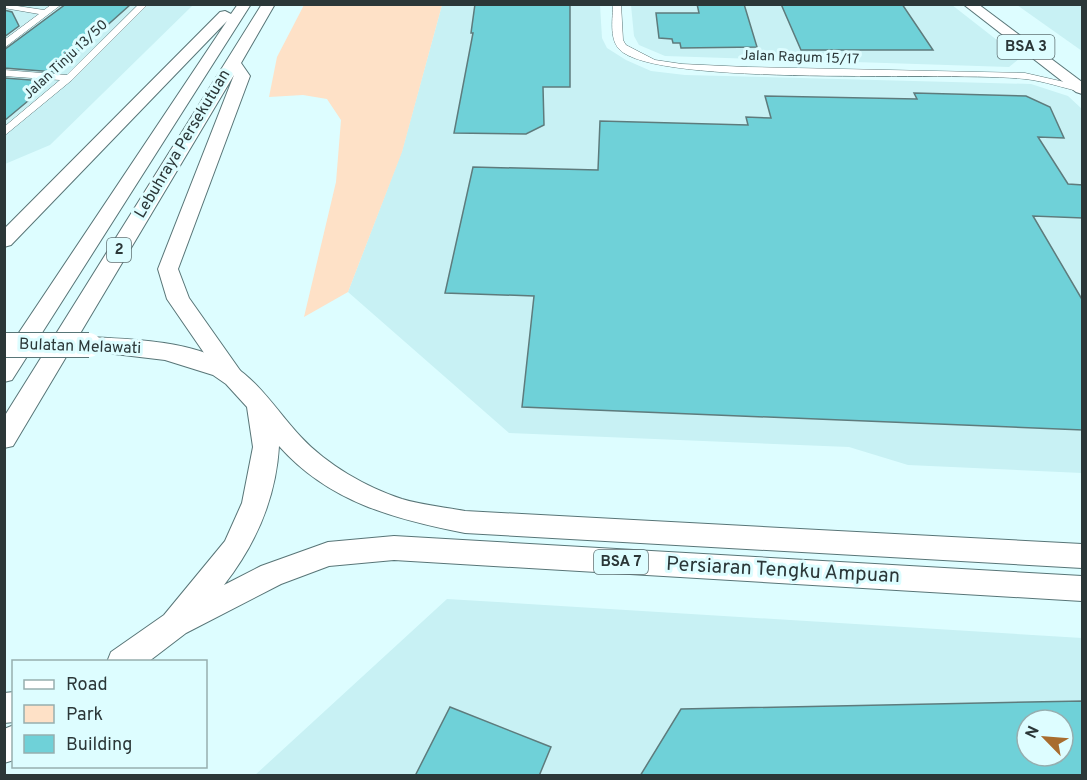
<svg xmlns="http://www.w3.org/2000/svg" width="1087" height="780" font-family="Overpass,sans-serif">
  <rect width="100%" height="100%" fill="#ddfdff"/>
  <!-- built -->
  <g fill="#c8f1f4" fill-rule="evenodd">
    <path d="M5 5H193L50 145 5 164Z"/>
    <path d="M442 5H600L602 38 607 48 626 60 651 71 685 75 1031 84 1068 96 1082 109V473L908 465 849 447 509 433 348 292 402 151Z"/>
    <path d="M631 5H952L1020 58 1009 67 665 56 639 45 634 36Z"/>
    <path d="M1017 5H1082V51Z"/>
    <path d="M447 599 1082 638V775L254 776ZM1027 720H1063V756H1027Z"/>
  </g>
  <!-- green -->
  <path fill="#fee1c7" d="M304 5H442L402 152 348 292 304 317 336 182 341 120 327 99 303 95 269 97 277 57Z"/>
  <!-- building -->
  <g fill="#6fd1d8" stroke="#5e7b7c" stroke-width="1.5" fill-rule="evenodd">
    <path d="M66 4H131L55 72 4 68V50Z"/>
    <path d="M475 4H570V87H543L544 125 526 134 454 133 473 33H471Z"/>
    <path d="M697 4H744L757 47 681 48 680 43H673L672 39 659 38 656 13H699Z"/>
    <path d="M781 4H902L933 50H801Z"/>
    <path d="M4 10 12 12 19 26 4 37Z"/>
    <path d="M4 78 45 81 40 85H47L4 121Z"/>
    <path d="M914 93 1026 96 1050 107 1064 138 1038 137 1068 184 1083 185V218L1033 216 1083 301V430L522 407 534 296 445 293 473 167 598 170 600 121 748 125 746 117 771 118 765 96 917 99Z"/>
    <path d="M1083 701V776H640L681 709ZM1027 720H1063V756H1027Z"/>
    <path d="M450 707 551 747 539 776H415Z"/>
  </g>
  <g fill="none" stroke-linecap="round" stroke-linejoin="round">
    <defs>
      <g id="minor">
        <path d="M4 4 44 10 52 4H62L4 48V40L39 14 4 8Z"/>
        <path d="M139 4H148L72 80 4 136V127L60 80 4 76V70L67 75Z"/>
        <path d="M613 4H621L623 40 626 45 655 60 682 64 747 67 1025 73 1082 86V92C1063 88 1044 81 1025 79 956 71 654 88 619 49 609 38 613 18 613 4Z"/>
      </g>
      <g id="primary">
        <path d="M963 4H978L1082 82V94L1076 92Z"/>
        <path d="M89 337C134 339 192 341 232 365 260 382 279 414 301 437 327 465 366 487 402 499 422 505 444 507 465 511L1082 544V568L465 533C394 519 329 502 279 446 276 498 256 544 224 585L261 566 328 542 394 536 1082 576V601L394 560 329 566 281 584 186 633 148 662H107L111 652 164 615 225 541 242 503 253 447 247 407 226 384 213 375 165 360 81 350 78 345 81 340Z"/>
        <path d="M14 692V722L4 723V693Z"/>
      </g>
      <g id="trunk">
        <path d="M238 4H251L12 380 4 382V355L227 21 11 245 4 247V229L220 12 225 11 231 14Z"/>
        <path d="M262 4H275L241 63 250 76 178 269 189 298 244 376 240 382 232 384 224 382 167 299 158 269 234 75 13 446 4 448V417Z"/>
        <path d="M14 725V760L4 763V729Z"/>
      </g>
    </defs>
    <!-- minor casing -->
    <use href="#minor" stroke="#587577" stroke-width="1"/>
    <!-- primary casing -->
    <use href="#primary" stroke="#587577" stroke-width="2"/>
    <!-- trunk casing -->
    <use href="#trunk" stroke="#587577" stroke-width="2"/>
    <!-- minor -->
    <use href="#minor" fill="#fff" fill-rule="evenodd"/>
    <!-- primary -->
    <use href="#primary" fill="#fff" fill-rule="evenodd"/>
    <!-- trunk -->
    <use href="#trunk" fill="#fff" fill-rule="evenodd"/>
    <defs>
      <path id="primary-bridge" d="M4 345H89"/>
    </defs>
    <!-- primary-bridge casing -->
    <use href="#primary-bridge" stroke="#587577" stroke-width="26" stroke-linecap="butt"/>
    <!-- primary-bridge -->
    <use href="#primary-bridge" stroke="#fff" stroke-width="24"/>
  </g>
  <g text-anchor="middle" dominant-baseline="central" stroke-width="6" stroke-linejoin="round" paint-order="stroke">
    <!-- far-street labels -->
    <g font-size="14" fill="#2b3738" stroke="#ddfdff">
      <text transform="translate(800 58) rotate(2)">Jalan Ragum 15/17</text>
      <text transform="translate(66 60) rotate(-43)">Jalan Tinju 13/50</text>
    </g>
    <!-- shield labels -->
    <g fill="#ddfdff" stroke="#607274" stroke-width="1.5">
      <rect x="997.5" y="35" width="57" height="24" rx="4.5"/>
      <rect x="107" y="238" width="24" height="24" rx="4.5"/>
      <rect x="594" y="550" width="54" height="24" rx="4.5"/>
    </g>
    <g font-size="15" font-weight="bold" fill="#2b3738">
      <text x="1026" y="47">BSA 3</text>
      <text x="119" y="250">2</text>
      <text x="621" y="562">BSA 7</text>
    </g>
    <!-- street labels -->
    <g font-size="16" fill="#2b3738" stroke="#ddfdff">
      <text transform="translate(183 144) rotate(-59)">Lebuhraya Persekutuan</text>
      <text transform="translate(80 347) rotate(2)">Bulatan Melawati</text>
    </g>
    <!-- near-street labels -->
    <g font-size="20" fill="#2b3738" stroke="#ddfdff">
      <text transform="translate(783 571) rotate(3)">Persiaran Tengku Ampuan</text>
    </g>
  </g>
  <!-- border -->
  <rect width="1087" height="780" fill="none" stroke="#2b3738" stroke-width="12"/>
  <!-- legend -->
  <rect x="12" y="660" width="195" height="108" fill="#ddfdff" stroke="#96aeaf" stroke-width="1.5"/>
  <rect x="24" y="680" width="30" height="9" fill="#ffffff" stroke="#96aeaf" stroke-width="1.5"/>
  <text x="66" y="690" font-size="18" fill="#2b3738">Road</text>
  <rect x="24" y="705" width="30" height="18" fill="#fee1c7" stroke="#96aeaf" stroke-width="1.5"/>
  <text x="66" y="720" font-size="18" fill="#2b3738">Park</text>
  <rect x="24" y="735" width="30" height="18" fill="#6fd1d8" stroke="#96aeaf" stroke-width="1.5"/>
  <text x="66" y="750" font-size="18" fill="#2b3738">Building</text>
  <!-- north arrow -->
  <g transform="translate(1045 738) rotate(295)"><circle r="28" fill="#ddfdff" stroke="#96aeaf" stroke-width="1.5"/>
  <path d="M0-4.5L10 22L0 15L-10 22Z" fill="#a86c2e"/>
  <text y="-9" font-size="16" font-weight="bold" text-anchor="middle" fill="#2b3738">N</text>
  </g>
</svg>
